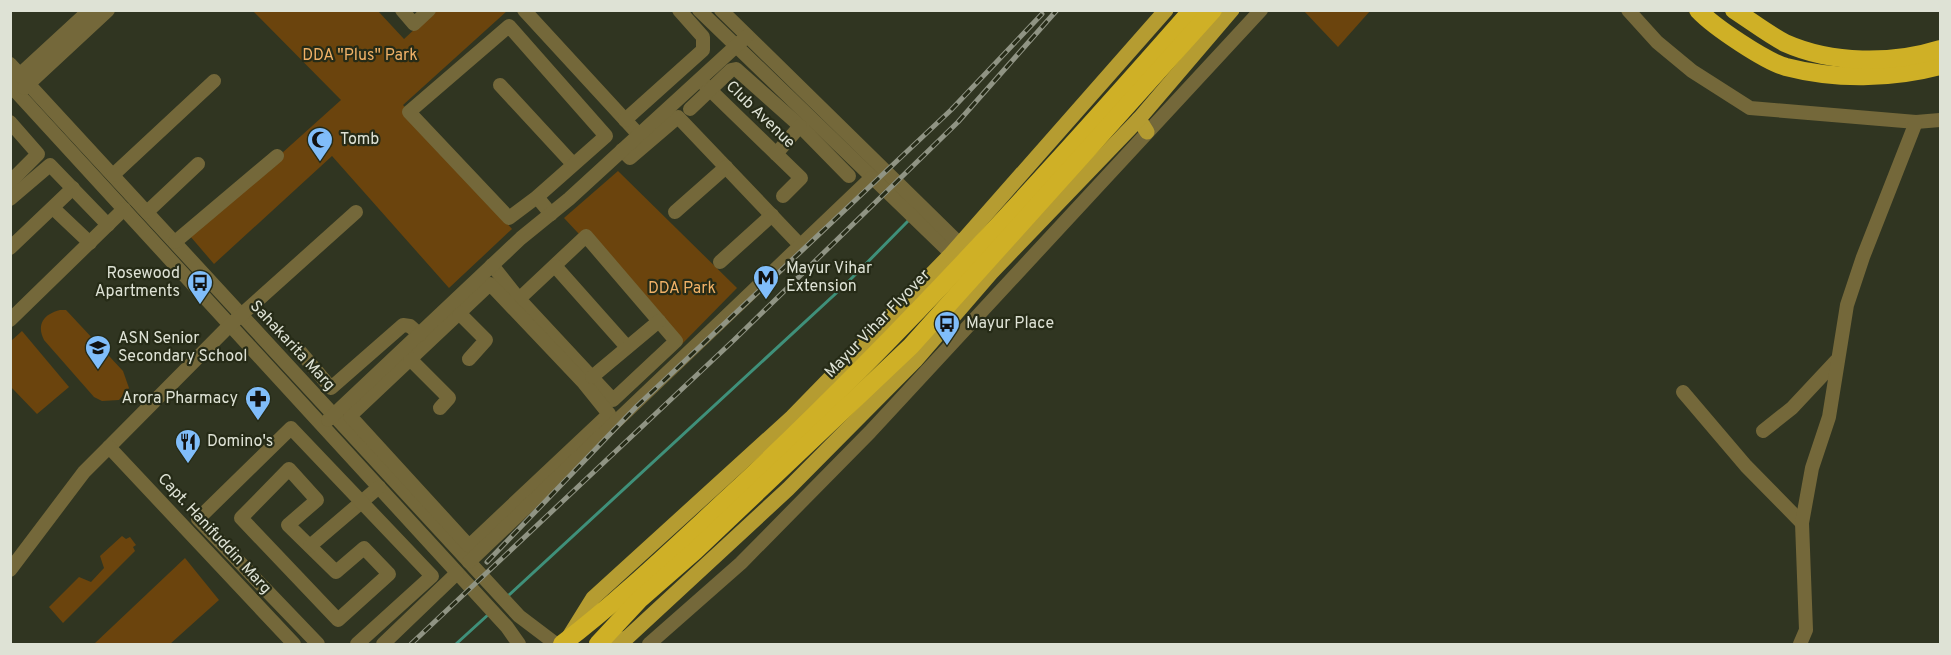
<svg xmlns="http://www.w3.org/2000/svg" width="1951" height="655" font-family="Overpass,sans-serif">
  <rect width="100%" height="100%" fill="#303521"/>
  <!-- green -->
  <g fill="#6b440d">
    <path d="M253 11H378L404 39 434 11H507L403 105 512 229 449 288 332 156 214 264 190 236 341 100Z"/>
    <path d="M1304 11H1370L1338 47Z"/>
    <path d="M618 171 737 288 682 344 564 218Z"/>
    <path d="M60 310H66L123 371 129 388 119 400 102 401 94 397 44 340C36 324 44 314 60 310Z"/>
    <path d="M22 331 69 387 37 414 11 387V341Z"/>
    <path d="M122 536 126 539 130 537 136 545 133 547 135 551 63 623 49 607 79 577 91 582 104 568 100 556Z"/>
    <path d="M185 558 219 600 170 644H94Z"/>
  </g>
  <g fill="none" stroke-linecap="round" stroke-linejoin="round">
    <!-- stream -->
    <g stroke="#3f907a" stroke-width="3">
      <path d="M508 596 845 285 910 219"/>
      <path d="M456 644 490 613"/>
    </g>
    <!-- minor -->
    <g stroke="#74683a" stroke-width="14">
      <path d="M402 10 414 24 429 10"/>
      <path d="M524 10 639 135"/>
      <path d="M699 10 959 261"/>
      <path d="M721 10 966 250"/>
      <path d="M1628 10 1657 42 1692 71 1750 108 1916 122 1940 120"/>
      <path d="M10 64 519 616 556 644"/>
      <path d="M14 80 90 10"/>
      <path d="M704 84 801 178 783 196"/>
      <path d="M10 85 507 627 519 644"/>
      <path d="M500 85 573 164"/>
      <path d="M24 88 108 10"/>
      <path d="M690 109 731 70 736 69 800 126 849 176"/>
      <path d="M625 120 703 50V37L679 10"/>
      <path d="M10 122 38 154 10 182"/>
      <path d="M622 150 630 158 678 117 800 245"/>
      <path d="M776 154 800 126"/>
      <path d="M113 175 214 81"/>
      <path d="M537 197 606 136 509 26 409 112 509 218 537 197 551 214"/>
      <path d="M10 199 50 165 108 225"/>
      <path d="M53 208 90 243"/>
      <path d="M147 212 198 164"/>
      <path d="M675 212 726 167"/>
      <path d="M175 242 277 156"/>
      <path d="M10 248 73 188"/>
      <path d="M720 262 772 215"/>
      <path d="M492 265 519 299 613 400 676 341 586 236 519 299"/>
      <path d="M555 266 627 347"/>
      <path d="M490 284 584 383 609 414 469 546 350 416Z"/>
      <path d="M459 313 486 340 469 359"/>
      <path d="M10 320 124 209"/>
      <path d="M297 348 331 388 403 325 410 326 420 335"/>
      <path d="M410 359 449 398 440 408"/>
      <path d="M592 377 659 321"/>
      <path d="M1683 392 1746 466 1802 523"/>
      <path d="M328 420 521 238 569 199 747 36"/>
      <path d="M1763 431 1792 408 1836 361"/>
      <path d="M109 447 230 325 356 212"/>
      <path d="M289 469 317 500 288 525 336 572 364 548 389 574 338 620 241 518Z"/>
      <path d="M310 546 379 487"/>
      <path d="M469 562 871 178"/>
      <path d="M10 570 84 472 109 447 294 644"/>
      <path d="M318 644 198 519 291 428 432 576 357 644"/>
      <path d="M383 644 457 573"/>
      <path d="M649 644 741 563 870 432 1261 10"/>
      <path d="M1800 644 1806 630 1802 523 1812 468 1829 417 1847 305 1863 257 1916 122"/>
    </g>
    <!-- major -->
    <g stroke="#b59c31" stroke-width="15">
      <path d="M1139 119 1147 132"/>
      <path d="M570 635 593 598 792 417 951 254 1166 10"/>
      <path d="M613 644 628 637 788 489 915 361 991 273 1139 119 1232 10"/>
    </g>
    <!-- highway -->
    <g stroke="#cfb026" stroke-width="18">
      <path d="M1698 10C1714 27 1765 61 1786 67 1836 80 1891 79 1940 66"/>
      <path d="M1734 10C1751 21 1768 34 1785 43 1832 64 1892 64 1940 49"/>
      <path d="M562 644C625 596 683 539 742 485 901 335 1048 174 1192 10"/>
      <path d="M598 644 639 600 695 551 911 346 1213 10"/>
    </g>
    <defs>
      <g id="rail">
        <path d="M487 562 637 406 951 110 1042 14"/>
        <path d="M411 644 734 340 958 122 1057 10"/>
      </g>
    </defs>
    <!-- rail casing -->
    <use href="#rail" stroke="#909484" stroke-width="5"/>
    <!-- rail -->
    <use href="#rail" stroke="#262b17" stroke-width="3" stroke-dasharray="9" stroke-linecap="butt"/>
  </g>
  <!-- icons -->
  <defs>
    <symbol id="mosque-pin" viewBox="-11 -11 22 30"><path d="M0 17L-7.5 6A9.5 9.5 0 1 1 7.5 6Z" fill="#80bdfa" stroke="#262b17"/><path d="M3.5-4.9A6 6 0 1 0 3.5 4.9A5 5 0 1 1 3.5-4.9Z" fill="#111"/></symbol>
    <symbol id="metro-pin" viewBox="-11 -11 22 30"><path d="M0 17L-7.5 6A9.5 9.5 0 1 1 7.5 6Z" fill="#80bdfa" stroke="#262b17"/><path d="M-5.5 5V-5H-3L0 0L3-5H5.5V5H3V-.5L0 4L-3-.5V5Z" fill="#111"/></symbol>
    <symbol id="bus-pin" viewBox="-11 -11 22 30"><path d="M0 17L-7.5 6A9.5 9.5 0 1 1 7.5 6Z" fill="#80bdfa" stroke="#262b17"/><path d="M-5-6H5V4H4V6H2V4H-2V6H-4V4H-5ZM-3.5-4V0h7V-4ZM-3.5 1.2v1.5H-2V1.2ZM2 1.2v1.5H3.5V1.2Z" fill="#111"/></symbol>
    <symbol id="school-pin" viewBox="-11 -11 22 30"><path d="M0 17L-7.5 6A9.5 9.5 0 1 1 7.5 6Z" fill="#80bdfa" stroke="#262b17"/><path d="M0-5L7-2L0 1L-7-2ZM-4 1L0 2.5L4 1V4Q0 6-4 4Z" fill="#111"/></symbol>
    <symbol id="pharmacy-pin" viewBox="-11 -11 22 30"><path d="M0 17L-7.5 6A9.5 9.5 0 1 1 7.5 6Z" fill="#80bdfa" stroke="#262b17"/><path d="M-2-6h4v4h4v4h-4v4h-4v-4h-4v-4h4Z" fill="#111"/></symbol>
    <symbol id="restaurant-pin" viewBox="-11 -11 22 30"><path d="M0 17L-7.5 6A9.5 9.5 0 1 1 7.5 6Z" fill="#80bdfa" stroke="#262b17"/><path d="M-5-6h1v4h1v-4h1v4h1v-4h1v5L-1.5 .5V6h-2V.5L-5-1ZM5-6V6H3V1.5H1.5Q1.5-4 5-6Z" fill="#111"/></symbol>
  </defs>
  <g fill-rule="evenodd">
    <use href="#mosque-pin" x="305" y="125" width="30" height="40"/>
    <use href="#metro-pin" x="751" y="263" width="30" height="40"/>
    <use href="#bus-pin" x="185" y="268" width="30" height="40"/>
    <use href="#bus-pin" x="932" y="309" width="30" height="40"/>
    <use href="#school-pin" x="83" y="333" width="30" height="40"/>
    <use href="#pharmacy-pin" x="243" y="384" width="30" height="40"/>
    <use href="#restaurant-pin" x="173" y="427" width="30" height="40"/>
  </g>
  <g text-anchor="middle" dominant-baseline="central" stroke-width="4.5" stroke-linejoin="round" paint-order="stroke">
    <!-- park labels -->
    <g font-size="16" fill="#f0b167" stroke="#262b17">
      <text x="360" y="56">DDA "Plus" Park</text>
      <text x="682" y="289">DDA Park</text>
    </g>
    <!-- street labels -->
    <g font-size="16" fill="#dee2d5" stroke="#262b17">
      <text transform="translate(760 115) rotate(44)">Club Avenue</text>
      <text transform="translate(878 324) rotate(-46)">Mayur Vihar Flyover</text>
      <text transform="translate(292 346) rotate(47)">Sahakarita Marg</text>
      <text transform="translate(214 534) rotate(47)">Capt. Hanifuddin Marg</text>
    </g>
    <!-- poi labels -->
    <g font-size="16" fill="#dee2d5" stroke="#262b17" text-anchor="start">
      <text x="340" y="140">Tomb</text>
      <text x="786" y="269">Mayur Vihar<tspan x="786" dy="18">Extension</tspan></text>
      <text x="180" y="274" text-anchor="end">Rosewood<tspan x="180" dy="18">Apartments</tspan></text>
      <text x="966" y="324">Mayur Place</text>
      <text x="118" y="339">ASN Senior<tspan x="118" dy="18">Secondary School</tspan></text>
      <text x="238" y="399" text-anchor="end">Arora Pharmacy</text>
      <text x="207" y="442">Domino's</text>
    </g>
  </g>
  <!-- border -->
  <rect width="1951" height="655" fill="none" stroke="#dee2d5" stroke-width="24"/>
</svg>
